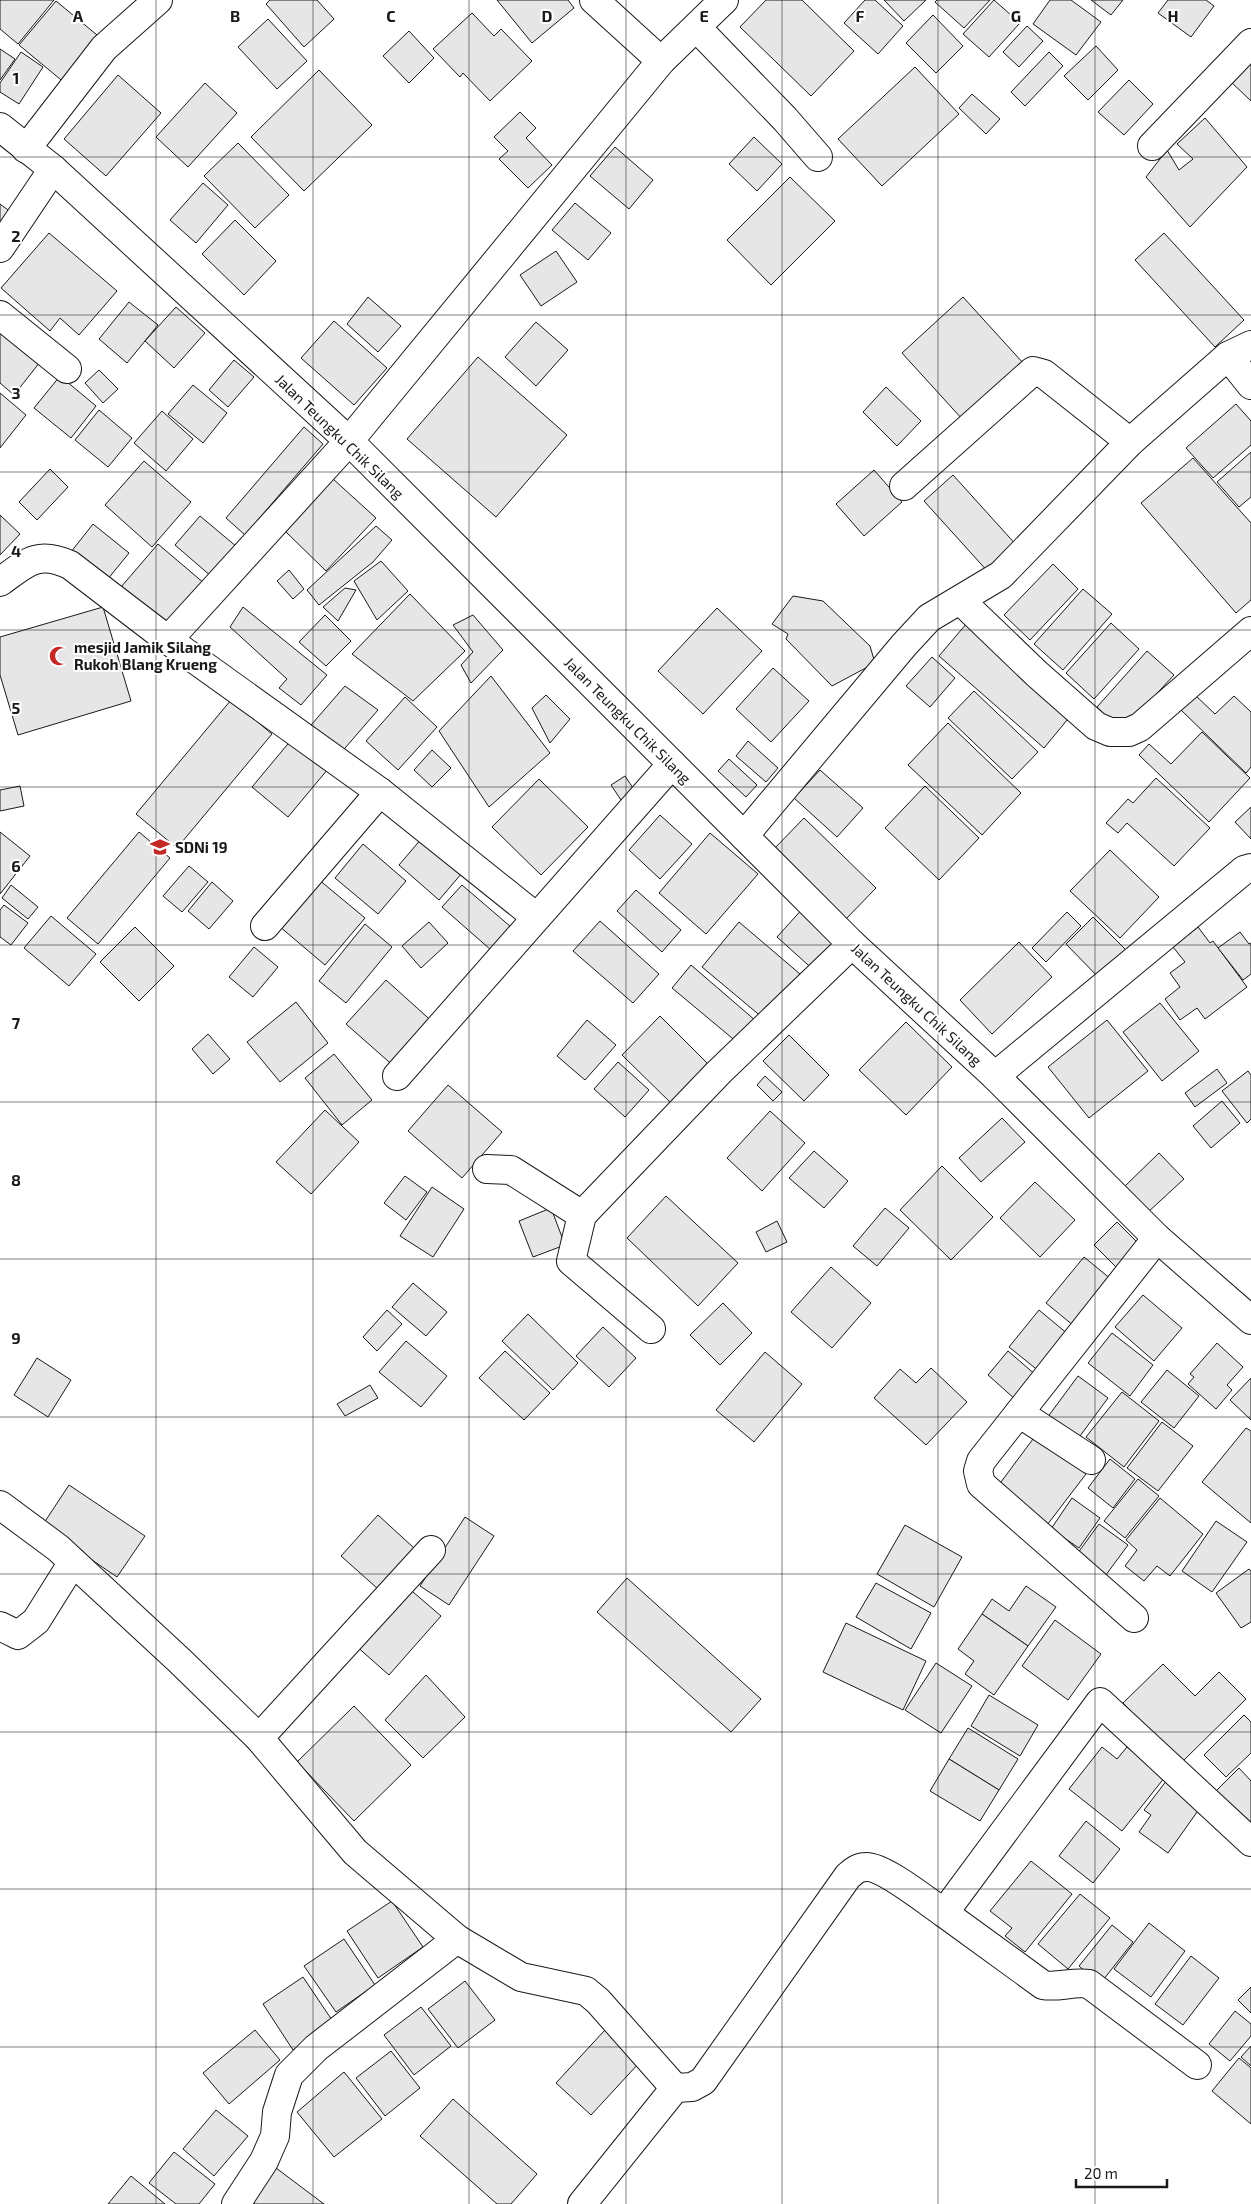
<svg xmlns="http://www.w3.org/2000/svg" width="1251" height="2204" font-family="'Exo 2',sans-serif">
  <rect width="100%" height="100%" fill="#fff"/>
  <!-- building -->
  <g fill="#e6e6e6" stroke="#1a1a1a">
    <path d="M0 0H54L18 44 0 29Z"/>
    <path d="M270 0H317L334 19 304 47 266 4Z"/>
    <path d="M497 0H568L574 8 532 43Z"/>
    <path d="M766 0H802L854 51 811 96 740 27Z"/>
    <path d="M865 0H875L903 26 878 54 844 23Z"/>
    <path d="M884 0H926L904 21Z"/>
    <path d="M937 0H990L964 28 935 2Z"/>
    <path d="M994 0 1020 23 989 57 963 34Z"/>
    <path d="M1050 0H1071L1101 22 1076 55 1033 24Z"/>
    <path d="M1091 0H1123L1111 15Z"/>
    <path d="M1168 0H1206L1214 6 1191 37 1158 13Z"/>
    <path d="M56 1 103 40 66 84 19 45Z"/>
    <path d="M472 13 494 36 501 29 532 61 490 101 463 73 460 77 433 49Z"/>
    <path d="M933 15 963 46 936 73 906 43Z"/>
    <path d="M268 19 307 61 277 89 238 47Z"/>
    <path d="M1027 26 1043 41 1019 67 1003 52Z"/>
    <path d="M409 31 434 58 409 83 383 56Z"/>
    <path d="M1096 46 1118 70 1088 100 1064 76Z"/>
    <path d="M0 49 15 59 0 80Z"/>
    <path d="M21 52 43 67 19 104 0 92V83Z"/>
    <path d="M1049 52 1063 66 1025 106 1011 92Z"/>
    <path d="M1251 58V101L1229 80Z"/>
    <path d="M915 67 959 114 882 186 838 139Z"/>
    <path d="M319 70 372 125 304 191 251 137Z"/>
    <path d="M118 75 161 113 106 176 64 139Z"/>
    <path d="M1129 80 1153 104 1124 135 1098 112Z"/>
    <path d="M205 83 237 113 188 167 156 137Z"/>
    <path d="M972 94 1000 119 986 134 959 108Z"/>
    <path d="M520 112 536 128 526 138 552 165 528 188 499 159 508 151 494 137Z"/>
    <path d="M1205 118 1247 167 1190 227 1146 177 1167 150 1179 170 1193 159 1177 144Z"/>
    <path d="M754 137 782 164 757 191 729 164Z"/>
    <path d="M238 143 289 195 255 228 204 176Z"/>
    <path d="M615 147 653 180 629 209 590 176Z"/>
    <path d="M790 177 835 221 771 285 727 240Z"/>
    <path d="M203 183 228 205 196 243 170 220Z"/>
    <path d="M575 203 611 233 588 260 552 230Z"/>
    <path d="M0 204 12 213 0 230Z"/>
    <path d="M235 220 276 261 244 295 202 254Z"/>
    <path d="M49 233 117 291 79 335 60 318 50 331 1 288Z"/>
    <path d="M1164 233 1244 320 1215 347 1135 260Z"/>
    <path d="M556 251 577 282 541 306 520 275Z"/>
    <path d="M368 297 401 326 378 352 347 324Z"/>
    <path d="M963 297 1024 364 963 420 902 353Z"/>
    <path d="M129 302 158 325 127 363 99 339Z"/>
    <path d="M176 307 205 333 174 368 145 341Z"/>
    <path d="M334 321 387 368 354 405 301 358Z"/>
    <path d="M536 322 568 350 536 386 505 357Z"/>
    <path d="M0 329 40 362 14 395 0 383Z"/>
    <path d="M478 357 567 435 496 517 407 439Z"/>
    <path d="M234 360 254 377 228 407 209 390Z"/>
    <path d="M99 370 118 389 103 403 85 383Z"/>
    <path d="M60 376 96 406 71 438 34 408Z"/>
    <path d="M193 385 227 413 203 443 168 414Z"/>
    <path d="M886 387 921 421 897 446 863 412Z"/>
    <path d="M0 393 26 415 0 448Z"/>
    <path d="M1236 404 1251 421V445L1213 478 1186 448Z"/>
    <path d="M99 410 132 438 108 467 75 440Z"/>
    <path d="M162 411 193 439 166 471 134 443Z"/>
    <path d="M304 427 323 444 245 535 226 518Z"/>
    <path d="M1251 452V497L1239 507 1217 482Z"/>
    <path d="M1193 458 1251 523V600L1236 613 1141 503Z"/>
    <path d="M144 461 191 502 152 547 105 505Z"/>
    <path d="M50 469 68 487 37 520 19 502Z"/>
    <path d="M874 470 902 502 864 536 836 504Z"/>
    <path d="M953 475 1019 548 990 574 924 501Z"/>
    <path d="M332 478 376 518 326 571 284 530Z"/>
    <path d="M0 515 20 534 0 555Z"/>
    <path d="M200 516 237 547 212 577 175 545Z"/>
    <path d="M93 524 129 553 103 585 67 557Z"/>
    <path d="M376 526 392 540 373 562 319 605 307 590Z"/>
    <path d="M158 544 205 584 169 627 121 587Z"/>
    <path d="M381 561 408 591 377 620 354 581Z"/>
    <path d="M1053 564 1078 589 1030 640 1004 615Z"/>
    <path d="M289 570 304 589 293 599 277 581Z"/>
    <path d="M345 588 356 590 338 621 323 607Z"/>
    <path d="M1083 589 1112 614 1063 670 1034 644Z"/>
    <path d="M410 594 465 651 413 701 352 654Z"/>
    <path d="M793 596 823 601 870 646 875 663 832 686 786 639 788 634 772 624Z"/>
    <path d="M103 607 131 701 18 735 0 675V637Z"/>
    <path d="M243 607 327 675 301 705 279 688 287 679 230 627Z"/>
    <path d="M717 608 762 651 703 714 658 671Z"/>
    <path d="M325 615 351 641 326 666 299 642Z"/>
    <path d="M473 615 503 650 471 683 461 665 473 652 453 625Z"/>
    <path d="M967 623 1072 714 1044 748 939 656Z"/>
    <path d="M1111 623 1139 649 1094 699 1066 673Z"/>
    <path d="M1147 651 1174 675 1122 731 1097 707Z"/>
    <path d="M932 657 955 678 930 707 906 686Z"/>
    <path d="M773 668 809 701 771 742 736 709Z"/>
    <path d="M491 676 550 753 489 807 439 731Z"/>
    <path d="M345 686 378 710 339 755 305 732Z"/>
    <path d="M974 691 1038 752 1012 779 948 718Z"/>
    <path d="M546 695 570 719 550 743 532 708Z"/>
    <path d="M1195 695 1215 714 1234 696 1251 712V767L1246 773 1181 710Z"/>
    <path d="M405 697 437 727 398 770 366 741Z"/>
    <path d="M231 700 272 734 177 848 136 814Z"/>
    <path d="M948 723 1021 793 982 835 908 765Z"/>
    <path d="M1202 732 1250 778 1209 822 1139 755 1149 744 1171 764Z"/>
    <path d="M292 739 328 769 288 817 252 787Z"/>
    <path d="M748 741 778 768 766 782 736 756Z"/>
    <path d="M432 750 451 768 432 787 414 770Z"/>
    <path d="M729 759 757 785 746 797 718 771Z"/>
    <path d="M820 770 863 808 837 837 794 798Z"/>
    <path d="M625 776 635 791 621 800 611 785Z"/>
    <path d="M1156 778 1210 828 1174 866 1127 823 1118 833 1106 823 1128 799 1133 803Z"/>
    <path d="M539 779 588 827 541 875 492 827Z"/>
    <path d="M20 786 24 806 0 811V790Z"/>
    <path d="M925 786 979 838 939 880 885 828Z"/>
    <path d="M1251 807V839L1235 822Z"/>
    <path d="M660 815 692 844 660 879 629 850Z"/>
    <path d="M804 818 876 888 845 920 773 850Z"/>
    <path d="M0 832 30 856 0 894Z"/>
    <path d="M139 832 170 858 98 944 67 918Z"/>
    <path d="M710 833 758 874 706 934 659 893Z"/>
    <path d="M422 838 462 873 439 900 399 865Z"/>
    <path d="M363 844 406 881 378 914 335 878Z"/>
    <path d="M1110 850 1159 897 1120 938 1070 891Z"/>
    <path d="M189 866 208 882 182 912 163 896Z"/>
    <path d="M318 879 365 918 325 965 279 926Z"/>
    <path d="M212 882 233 901 209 929 188 911Z"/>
    <path d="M11 885 38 907 28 919 2 898Z"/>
    <path d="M462 885 511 927 491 950 442 907Z"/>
    <path d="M636 890 681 930 662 952 617 911Z"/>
    <path d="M4 905 28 923 11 945 0 937V910Z"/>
    <path d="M805 906 845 942 817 973 777 937Z"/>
    <path d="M1067 912 1081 926 1046 962 1032 948Z"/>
    <path d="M51 916 96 954 69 986 24 948Z"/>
    <path d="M1093 917 1131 955 1104 983 1066 944Z"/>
    <path d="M600 921 659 974 633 1003 573 951Z"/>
    <path d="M429 922 448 943 421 968 402 946Z"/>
    <path d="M739 922 800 974 763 1018 702 967Z"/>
    <path d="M365 924 392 947 346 1003 319 981Z"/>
    <path d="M135 927 174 966 139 1001 100 962Z"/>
    <path d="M1198 927 1210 943 1213 941 1247 987 1205 1019 1197 1008 1180 1020 1165 999 1180 987 1170 973 1185 962 1173 947Z"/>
    <path d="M1240 932 1249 944 1251 943V974L1243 980 1218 948Z"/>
    <path d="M1019 942 1052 977 992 1034 960 1000Z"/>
    <path d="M254 947 278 967 253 997 229 977Z"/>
    <path d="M691 965 756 1021 738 1043 672 988Z"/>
    <path d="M386 980 436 1025 397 1069 346 1024Z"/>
    <path d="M296 1002 328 1043 280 1082 247 1042Z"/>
    <path d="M1160 1003 1199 1051 1162 1081 1123 1032Z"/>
    <path d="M660 1016 713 1069 675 1107 622 1055Z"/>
    <path d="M587 1020 616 1045 585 1080 557 1056Z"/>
    <path d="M1107 1020 1148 1071 1089 1118 1048 1067Z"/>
    <path d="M906 1022 952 1067 906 1115 859 1070Z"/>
    <path d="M208 1034 230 1059 213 1074 192 1049Z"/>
    <path d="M789 1035 829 1075 804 1101 763 1061Z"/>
    <path d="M334 1054 372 1100 342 1125 305 1078Z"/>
    <path d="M618 1062 649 1090 625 1117 594 1089Z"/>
    <path d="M1217 1069 1227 1083 1195 1107 1185 1093Z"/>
    <path d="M1248 1071 1251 1075V1119L1247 1123 1222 1091Z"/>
    <path d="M765 1076 782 1092 773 1101 757 1085Z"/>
    <path d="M448 1085 502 1132 462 1178 408 1131Z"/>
    <path d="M1222 1101 1240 1123 1211 1148 1193 1126Z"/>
    <path d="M325 1110 359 1142 311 1194 276 1162Z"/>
    <path d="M770 1111 805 1143 762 1191 727 1158Z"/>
    <path d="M1002 1118 1025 1142 981 1182 959 1158Z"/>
    <path d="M814 1151 848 1181 824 1208 789 1178Z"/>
    <path d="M1159 1153 1184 1179 1147 1213 1123 1188Z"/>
    <path d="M942 1166 993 1217 951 1260 900 1210Z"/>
    <path d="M405 1176 427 1192 406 1220 384 1203Z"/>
    <path d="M1035 1182 1075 1220 1040 1257 1000 1218Z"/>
    <path d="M432 1187 464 1209 433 1257 400 1236Z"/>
    <path d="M666 1196 738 1263 698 1306 627 1238Z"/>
    <path d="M551 1208 565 1245 533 1257 519 1221Z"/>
    <path d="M885 1208 909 1228 877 1266 853 1246Z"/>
    <path d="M777 1221 787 1242 766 1252 756 1232Z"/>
    <path d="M1117 1222 1142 1247 1119 1270 1094 1245Z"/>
    <path d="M1084 1257 1112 1280 1074 1326 1046 1303Z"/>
    <path d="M831 1267 871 1303 832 1348 791 1312Z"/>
    <path d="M413 1283 447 1312 426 1336 392 1307Z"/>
    <path d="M1143 1295 1182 1328 1154 1361 1115 1327Z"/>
    <path d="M723 1303 752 1333 720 1365 690 1335Z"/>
    <path d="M387 1310 402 1324 377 1351 363 1337Z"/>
    <path d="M1039 1310 1069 1335 1040 1372 1009 1347Z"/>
    <path d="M528 1314 578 1363 553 1390 502 1341Z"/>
    <path d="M603 1327 636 1358 609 1387 576 1356Z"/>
    <path d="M1112 1333 1153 1365 1130 1396 1088 1363Z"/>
    <path d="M406 1341 447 1376 421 1407 379 1372Z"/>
    <path d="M1217 1343 1243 1367 1227 1385 1232 1390 1216 1409 1188 1384 1194 1377 1190 1374Z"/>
    <path d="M505 1351 550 1393 524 1420 479 1378Z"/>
    <path d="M1008 1351 1037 1376 1016 1400 988 1375Z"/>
    <path d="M765 1352 802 1384 754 1442 716 1410Z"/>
    <path d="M37 1358 71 1380 48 1417 14 1395Z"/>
    <path d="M931 1368 967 1402 926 1445 874 1398 900 1369 916 1383Z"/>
    <path d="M1167 1370 1199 1396 1174 1428 1141 1402Z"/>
    <path d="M1078 1376 1108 1398 1077 1440 1047 1418Z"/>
    <path d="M1251 1378V1420L1230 1400Z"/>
    <path d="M370 1385 378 1398 345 1416 337 1404Z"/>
    <path d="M1122 1392 1159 1421 1124 1467 1086 1437Z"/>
    <path d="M1162 1422 1193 1446 1158 1491 1127 1468Z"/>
    <path d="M1246 1428 1251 1431V1523L1202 1482Z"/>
    <path d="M1036 1435 1086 1474 1044 1529 995 1490Z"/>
    <path d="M1110 1459 1135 1479 1113 1508 1088 1488Z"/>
    <path d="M1138 1479 1159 1496 1125 1538 1104 1521Z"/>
    <path d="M69 1485 145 1536 117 1577 42 1526Z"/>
    <path d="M1072 1498 1100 1518 1079 1548 1051 1529Z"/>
    <path d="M1160 1498 1203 1534 1170 1576 1157 1566 1144 1581 1125 1566 1137 1550 1126 1540Z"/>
    <path d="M378 1515 414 1548 378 1589 341 1556Z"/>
    <path d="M465 1517 494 1536 449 1605 420 1586Z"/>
    <path d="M1216 1521 1247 1542 1212 1592 1182 1571Z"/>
    <path d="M1099 1524 1128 1545 1100 1583 1072 1561Z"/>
    <path d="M905 1525 962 1557 934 1607 877 1574Z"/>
    <path d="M1249 1569 1251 1571V1622L1241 1628 1216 1593Z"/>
    <path d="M627 1578 761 1699 731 1732 597 1612Z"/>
    <path d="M876 1583 931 1613 911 1649 856 1617Z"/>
    <path d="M406 1586 441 1616 389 1675 355 1645Z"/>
    <path d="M1026 1586 1056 1607 1028 1646 982 1614 992 1599 1009 1611Z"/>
    <path d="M982 1614 1028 1646 994 1695 965 1674 974 1661 958 1649Z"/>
    <path d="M1055 1620 1101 1654 1068 1700 1022 1666Z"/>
    <path d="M846 1623 926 1661 903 1710 823 1672Z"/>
    <path d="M936 1663 972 1686 941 1733 905 1710Z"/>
    <path d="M1163 1664 1195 1696 1219 1672 1246 1699 1182 1762 1123 1703Z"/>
    <path d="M426 1675 465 1717 423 1758 385 1720Z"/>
    <path d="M989 1695 1038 1725 1020 1756 971 1726Z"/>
    <path d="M354 1706 411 1765 354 1821 297 1762Z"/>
    <path d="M1244 1715 1251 1722V1753L1226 1777 1204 1755Z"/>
    <path d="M968 1728 1018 1759 999 1790 949 1759Z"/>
    <path d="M1102 1747 1117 1759 1127 1747 1165 1777 1122 1831 1069 1789Z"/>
    <path d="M949 1759 999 1790 980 1821 930 1791Z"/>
    <path d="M1239 1768 1251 1781V1839L1210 1797Z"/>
    <path d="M1167 1780 1202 1805 1168 1853 1139 1832 1151 1815 1144 1810Z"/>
    <path d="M1086 1821 1120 1849 1093 1883 1059 1856Z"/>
    <path d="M1031 1861 1072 1894 1025 1952 1005 1936 1012 1928 990 1911Z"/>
    <path d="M1080 1894 1110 1918 1068 1969 1038 1944Z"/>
    <path d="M392 1901 423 1947 378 1978 347 1931Z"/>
    <path d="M1149 1923 1185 1951 1151 1997 1114 1969Z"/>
    <path d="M1112 1925 1133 1942 1100 1984 1079 1966Z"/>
    <path d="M344 1939 375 1985 336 2012 304 1966Z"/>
    <path d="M1191 1956 1219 1978 1183 2025 1155 2004Z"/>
    <path d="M303 1977 334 2023 293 2050 263 2004Z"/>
    <path d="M465 1981 495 2020 458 2048 428 2009Z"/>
    <path d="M1251 1987V2013L1238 2000Z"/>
    <path d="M421 2007 451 2046 414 2075 384 2035Z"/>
    <path d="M1235 2011 1251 2024V2036L1230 2061 1209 2044Z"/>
    <path d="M255 2030 280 2060 229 2104 203 2073Z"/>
    <path d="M605 2030 640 2062 591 2115 556 2083Z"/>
    <path d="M1251 2046V2066L1241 2057Z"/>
    <path d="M391 2051 420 2088 385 2116 356 2078Z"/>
    <path d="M1239 2058 1251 2068V2124L1212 2091Z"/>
    <path d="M344 2072 382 2119 334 2157 297 2112Z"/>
    <path d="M453 2099 537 2174 511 2204H497L420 2136Z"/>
    <path d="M216 2110 248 2136 214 2176 183 2149Z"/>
    <path d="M174 2152 215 2184 199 2204H176L149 2183Z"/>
    <path d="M276 2168 324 2204H255L251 2201Z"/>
    <path d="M131 2176 165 2204H108Z"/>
  </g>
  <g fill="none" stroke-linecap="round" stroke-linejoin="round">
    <defs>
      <g id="minor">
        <path d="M594 0 661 61"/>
        <path d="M697 28 785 119 818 157"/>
        <path d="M1152 146 1251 43"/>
        <path d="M26 149 104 48 158 0"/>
        <path d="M0 248 53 169"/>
        <path d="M0 315 67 369"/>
        <path d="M1228 356 1251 385"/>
        <path d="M904 486 1033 371 1044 374 1130 442"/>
        <path d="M0 582C26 563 37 550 70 565L168 640"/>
        <path d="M961 601 1037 674 1096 726 1110 732H1129L1140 727 1251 631"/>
        <path d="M536 917 380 792 168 640 349 441 661 61 724 0"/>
        <path d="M265 926 380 792"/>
        <path d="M397 1076 672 764"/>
        <path d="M995 1076 1244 870 1251 868"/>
        <path d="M487 1169 511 1170 582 1215 718 1073 852 944"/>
        <path d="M582 1215 571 1261 651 1329"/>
        <path d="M1019 1413 1091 1460"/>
        <path d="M0 1505 58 1548 180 1661 259 1738 355 1852 457 1939 521 1977 586 1991 598 2001 675 2088 582 2204"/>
        <path d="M1134 1618 981 1484 978 1471 981 1461 1157 1238"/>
        <path d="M0 1626 18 1635 36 1621 73 1562"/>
        <path d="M259 1738 431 1550"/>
        <path d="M1197 2065 1089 1984C1074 1981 1058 1988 1043 1985L944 1913 1100 1702 1251 1842"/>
        <path d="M675 2088 692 2087 703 2081 848 1876C854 1871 858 1867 866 1867 883 1866 928 1902 944 1913"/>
        <path d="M236 2204 264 2161 275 2136 277 2112 289 2075 316 2048 457 1939"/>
      </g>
      <g id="tertiary">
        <path d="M0 127 53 169 349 441 852 944 995 1076 1157 1238 1251 1320"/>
        <path d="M744 836 904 645 929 618 1001 575 1130 442 1228 356 1251 345"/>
      </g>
    </defs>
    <!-- minor casing -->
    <use href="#minor" stroke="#1a1a1a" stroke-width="30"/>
    <!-- tertiary casing -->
    <use href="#tertiary" stroke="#1a1a1a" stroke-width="30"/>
    <!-- minor -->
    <use href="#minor" stroke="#fff" stroke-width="28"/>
    <!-- tertiary -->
    <use href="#tertiary" stroke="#fff" stroke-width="28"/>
  </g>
  <!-- grid -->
  <path fill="none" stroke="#1a1a1a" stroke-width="1" stroke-opacity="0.55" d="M156 0V2204M313 0V2204M469 0V2204M626 0V2204M782 0V2204M938 0V2204M1095 0V2204M0 157H1251M0 315H1251M0 472H1251M0 630H1251M0 787H1251M0 945H1251M0 1102H1251M0 1259H1251M0 1417H1251M0 1574H1251M0 1732H1251M0 1889H1251M0 2047H1251"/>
  <!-- icons -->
  <defs>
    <symbol id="mosque-bare" viewBox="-9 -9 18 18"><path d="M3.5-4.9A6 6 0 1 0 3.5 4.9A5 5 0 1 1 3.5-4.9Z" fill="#c62828" stroke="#fff" stroke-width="2.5" paint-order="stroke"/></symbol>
    <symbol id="school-bare" viewBox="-9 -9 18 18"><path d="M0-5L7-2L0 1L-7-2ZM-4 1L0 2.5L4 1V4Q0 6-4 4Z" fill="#c62828" stroke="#fff" stroke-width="2.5" paint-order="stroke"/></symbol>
  </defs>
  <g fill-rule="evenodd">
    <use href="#mosque-bare" x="45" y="642" width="28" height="28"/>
    <use href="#school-bare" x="146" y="833" width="28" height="28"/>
  </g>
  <g text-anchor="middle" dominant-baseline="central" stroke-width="4" stroke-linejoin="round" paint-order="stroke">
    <!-- street labels -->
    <g font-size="15" fill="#1a1a1a" stroke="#fff">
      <text transform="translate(340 436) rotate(44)">Jalan Teungku Chik Silang</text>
      <text transform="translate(628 720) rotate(45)">Jalan Teungku Chik Silang</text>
      <text transform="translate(917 1004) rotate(43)">Jalan Teungku Chik Silang</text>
    </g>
    <!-- poi labels -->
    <g font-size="15" font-weight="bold" fill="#1a1a1a" stroke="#fff" text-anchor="start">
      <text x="74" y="647">mesjid Jamik Silang<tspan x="74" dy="17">Rukoh Blang Krueng</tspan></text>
      <text x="175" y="847">SDNi 19</text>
    </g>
  </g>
  <g font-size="16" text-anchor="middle" font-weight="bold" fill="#1a1a1a" stroke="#fff" stroke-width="4" stroke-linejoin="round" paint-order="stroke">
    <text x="78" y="22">A</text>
    <text x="235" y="22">B</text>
    <text x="391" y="22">C</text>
    <text x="547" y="22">D</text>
    <text x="704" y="22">E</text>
    <text x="860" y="22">F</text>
    <text x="1016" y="22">G</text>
    <text x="1173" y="22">H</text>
    <text x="16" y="84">1</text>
    <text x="16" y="242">2</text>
    <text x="16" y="399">3</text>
    <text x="16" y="557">4</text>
    <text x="16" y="714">5</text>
    <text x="16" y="872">6</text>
    <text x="16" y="1029">7</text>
    <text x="16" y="1186">8</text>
    <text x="16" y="1344">9</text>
  </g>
  <!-- scale -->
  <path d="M1076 2179v8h91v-8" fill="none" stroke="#1a1a1a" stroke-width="2.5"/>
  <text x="1084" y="2179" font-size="15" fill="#1a1a1a" stroke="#ffffff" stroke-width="4" paint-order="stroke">20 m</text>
</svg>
